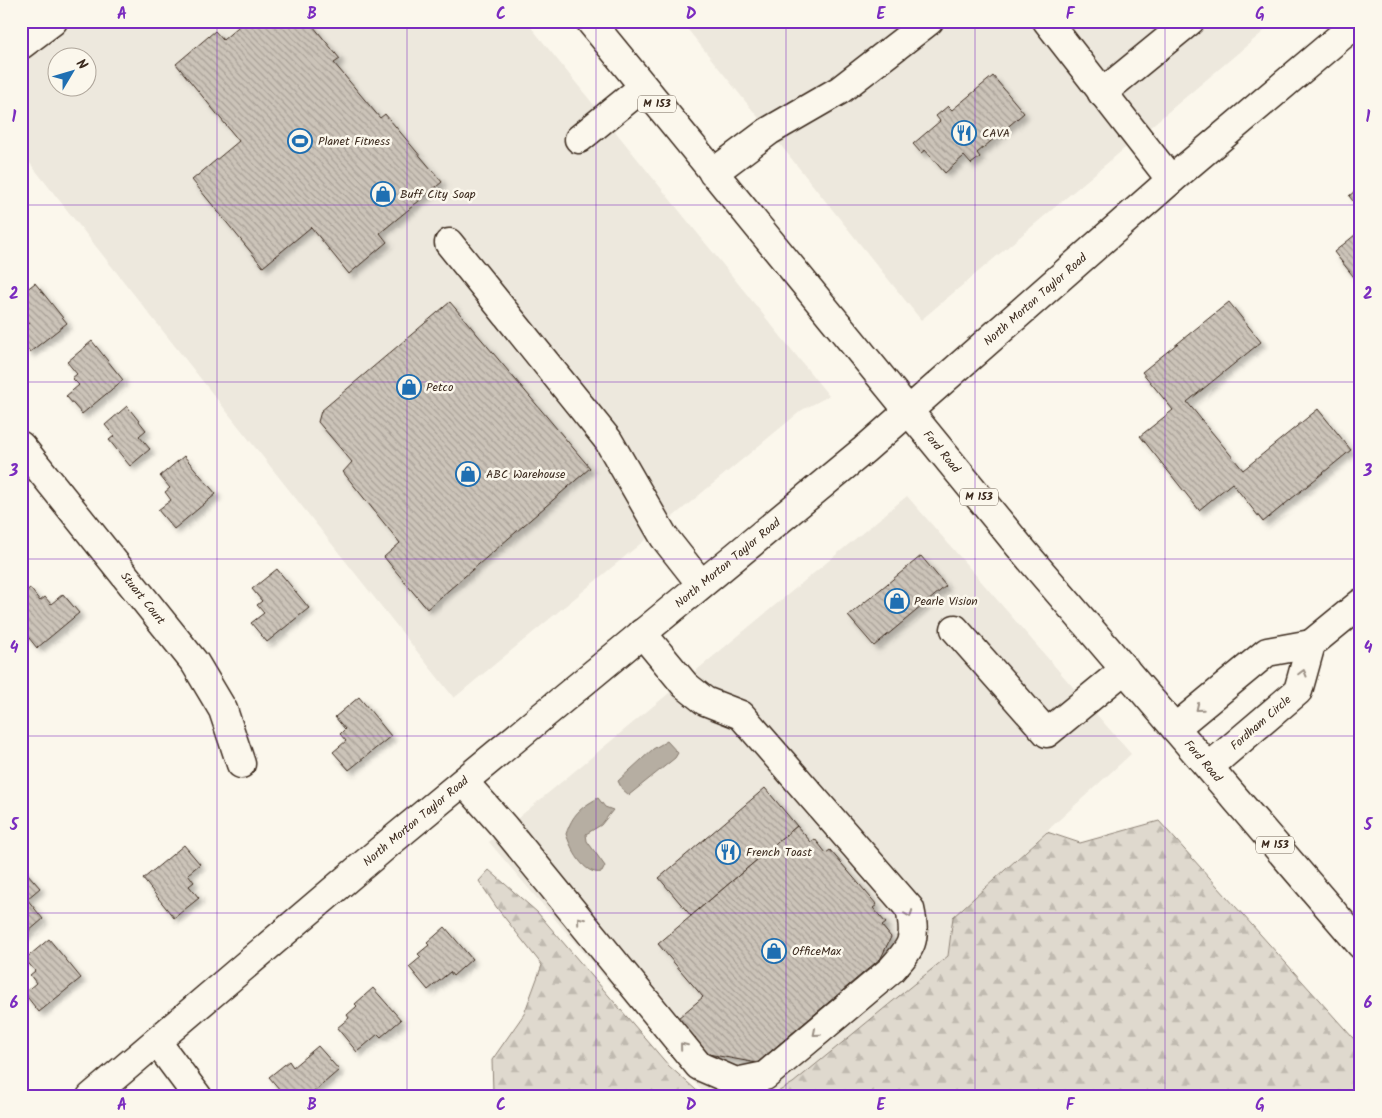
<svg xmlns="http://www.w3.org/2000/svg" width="1382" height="1118" font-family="Kalam,sans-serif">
  <defs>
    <pattern id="forest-firs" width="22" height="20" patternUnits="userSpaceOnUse" patternTransform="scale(1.25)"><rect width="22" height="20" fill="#dfd9ce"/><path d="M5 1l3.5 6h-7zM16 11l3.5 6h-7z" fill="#c0bab0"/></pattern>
    <pattern id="building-back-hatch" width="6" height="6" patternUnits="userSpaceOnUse" patternTransform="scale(1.25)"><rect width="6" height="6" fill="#ccc4b9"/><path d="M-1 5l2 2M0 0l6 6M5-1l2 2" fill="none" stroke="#a79f96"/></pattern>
    <filter id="shadow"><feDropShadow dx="4.5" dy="4.5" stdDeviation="2.5" flood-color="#0004"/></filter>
  </defs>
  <rect width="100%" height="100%" fill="#fbf7ec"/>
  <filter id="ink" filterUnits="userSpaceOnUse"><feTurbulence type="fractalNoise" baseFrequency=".02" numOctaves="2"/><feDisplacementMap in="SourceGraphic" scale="10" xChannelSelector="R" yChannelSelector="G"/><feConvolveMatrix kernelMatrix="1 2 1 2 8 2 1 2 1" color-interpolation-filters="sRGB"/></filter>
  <g filter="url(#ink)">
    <!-- built -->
    <g fill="#ede8dd" fill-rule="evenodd">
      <path d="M21 21H526L829 396 802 410 454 698 21 152ZM58 58H88V88H58Z"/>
      <path d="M681 21H1276L921 320Z"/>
      <path d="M907 496 1131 754 953 917 948 956 793 1083 769 1097H707L489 842Z"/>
    </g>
    <!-- forest -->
    <g fill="url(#forest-firs)" stroke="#8d8276">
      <path d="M1159 821 1361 1047V1097H769L793 1083 948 956 953 917 1047 832 1080 843Z"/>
      <path d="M489 870 537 912 669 1066 704 1097H497L493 1092 492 1060 524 1014 542 965 497 908 479 881Z"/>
    </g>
    <!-- water -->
    <g fill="#b6aea2" stroke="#85796d">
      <path d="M667 741 678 753 675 758 629 795 622 789 618 781 653 749Z"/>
      <path d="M598 798 605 807 613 810 601 825 586 834 587 841 605 866 602 872C583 876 571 848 566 834 573 814 580 808 598 798Z"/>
    </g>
    <!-- building -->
    <g fill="url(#building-back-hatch)" stroke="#3b2a1e" filter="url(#shadow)">
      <path d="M245 21H309L340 59 334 63 380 118 385 114 442 182 380 233 387 242 349 274 311 227 263 267 192 180 239 141 176 64 215 31 223 40Z"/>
      <path d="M993 76 1024 113 977 153 980 157 971 164 964 156 945 173 925 150 921 153 913 144 940 121 936 116 948 106 952 110Z"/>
      <path d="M1361 186V211L1349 196Z"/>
      <path d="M1361 230V286L1334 252Z"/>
      <path d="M35 283 67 323 30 352 21 340V329L30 323 21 312V294Z"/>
      <path d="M450 302 590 468 427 609 384 557 400 543 343 472 352 462 318 422 321 411Z"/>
      <path d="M1229 302 1261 342 1187 402 1243 470 1318 409 1351 450 1263 522 1232 483 1199 510 1140 436 1173 410 1142 372Z"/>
      <path d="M92 341 123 380 82 414 66 396 79 385 72 378 77 374 67 362Z"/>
      <path d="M127 406 146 430 139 436 150 449 130 466 109 440 114 436 105 425Z"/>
      <path d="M184 456 216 494 174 529 158 510 171 500 165 492 170 488 160 476Z"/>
      <path d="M921 556 946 586 874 646 848 616Z"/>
      <path d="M277 569 309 608 267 642 251 623 264 613 257 605 262 601 252 589Z"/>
      <path d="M30 588 40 601 45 597 51 604 63 594 79 613 37 648 21 628V595Z"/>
      <path d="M359 697 391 736 349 770 333 752 346 741 340 734 345 729 335 717Z"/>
      <path d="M765 788 797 826 691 916 659 878Z"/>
      <path d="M797 826 811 842 815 839 826 853 830 850 877 905 873 908 886 923 882 926 891 937 881 958 757 1063 708 1054 678 1018 703 997 658 944Z"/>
      <path d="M184 845 200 864 188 874 194 882 189 886 199 898 174 918 143 879Z"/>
      <path d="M21 866 40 888 27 899 43 919 21 938Z"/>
      <path d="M445 927 472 959 453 976 450 972 428 990 409 967 421 957 418 954 429 945 427 943Z"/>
      <path d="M49 939 81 978 39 1012 24 993 36 983 30 975 35 971 25 959Z"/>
      <path d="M373 988 401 1020 381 1037 378 1034 357 1052 337 1028 349 1018 347 1015 357 1006 355 1004Z"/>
      <path d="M318 1046 339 1070 308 1097H286L269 1077 289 1061 293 1067Z"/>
    </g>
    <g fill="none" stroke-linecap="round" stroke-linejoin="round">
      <defs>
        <g id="minor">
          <path d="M1047 21 1171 180"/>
          <path d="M21 45 53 21"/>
          <path d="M1102 93 1190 21"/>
          <path d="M579 139 643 87"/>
          <path d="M713 173 769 131 840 90 929 21"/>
          <path d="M449 243 608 440 664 537 701 584"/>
          <path id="s1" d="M21 446 195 663 223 710 241 764"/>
          <path d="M955 629 1047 733 1125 669"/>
          <path d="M1311 644 1361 603"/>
          <path d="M1175 728 1267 652 1311 644 1298 691 1209 767"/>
          <path d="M464 782 504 827 699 1066 736 1082 765 1076 891 970C912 947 917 940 910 909L741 715 705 701 685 685 642 633"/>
          <path d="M157 1042 198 1097"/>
          <path id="s2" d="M91 1097 389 843 864 450 1171 180 1359 21"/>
        </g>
        <g id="major">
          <path id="s3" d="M590 21 1019 546 1361 945"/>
        </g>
      </defs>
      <!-- minor casing -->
      <use href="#minor" stroke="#3b2a1e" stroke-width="31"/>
      <!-- major casing -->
      <use href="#major" stroke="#3b2a1e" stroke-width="31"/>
      <!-- minor -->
      <use href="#minor" stroke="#fbf7ec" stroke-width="28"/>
      <!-- major -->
      <use href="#major" stroke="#fbf7ec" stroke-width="28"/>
    </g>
    <!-- one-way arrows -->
    <defs><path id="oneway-chevron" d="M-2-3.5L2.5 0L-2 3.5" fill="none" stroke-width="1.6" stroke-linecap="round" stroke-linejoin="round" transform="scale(1.25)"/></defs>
    <g stroke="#9b9085">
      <use href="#oneway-chevron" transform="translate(1303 673) rotate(-75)"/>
      <use href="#oneway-chevron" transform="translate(1199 708) rotate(141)"/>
      <use href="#oneway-chevron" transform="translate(909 914) rotate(69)"/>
      <use href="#oneway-chevron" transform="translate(580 920) rotate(-129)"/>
      <use href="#oneway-chevron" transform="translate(816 1033) rotate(140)"/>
      <use href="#oneway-chevron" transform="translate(683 1046) rotate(-129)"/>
    </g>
  </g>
  <!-- grid -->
  <path fill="none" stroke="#7b2cbf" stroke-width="1" stroke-opacity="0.55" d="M217 21V1097M407 21V1097M596 21V1097M786 21V1097M975 21V1097M1165 21V1097M21 205H1361M21 382H1361M21 559H1361M21 736H1361M21 913H1361"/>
  <!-- icons -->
  <defs>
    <symbol id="restaurant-ring" viewBox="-11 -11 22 22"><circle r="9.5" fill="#fbf7ec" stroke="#1f6fb2" stroke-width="1.5"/><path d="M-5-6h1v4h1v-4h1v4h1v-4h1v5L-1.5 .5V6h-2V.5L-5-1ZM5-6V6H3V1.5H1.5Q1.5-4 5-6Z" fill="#1f6fb2"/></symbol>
    <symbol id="stadium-ring" viewBox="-11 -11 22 22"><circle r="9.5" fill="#fbf7ec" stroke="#1f6fb2" stroke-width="1.5"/><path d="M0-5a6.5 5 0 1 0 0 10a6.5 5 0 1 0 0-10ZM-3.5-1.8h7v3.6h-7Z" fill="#1f6fb2"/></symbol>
    <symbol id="shop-ring" viewBox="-11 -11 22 22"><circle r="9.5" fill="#fbf7ec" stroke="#1f6fb2" stroke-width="1.5"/><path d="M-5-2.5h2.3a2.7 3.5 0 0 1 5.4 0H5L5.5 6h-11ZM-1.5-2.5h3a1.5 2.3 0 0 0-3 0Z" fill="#1f6fb2"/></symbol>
  </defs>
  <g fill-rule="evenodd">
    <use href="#restaurant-ring" x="950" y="119" width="28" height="28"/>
    <use href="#stadium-ring" x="286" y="127" width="28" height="28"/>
    <use href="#shop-ring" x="369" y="180" width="28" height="28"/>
    <use href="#shop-ring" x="395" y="373" width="28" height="28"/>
    <use href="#shop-ring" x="454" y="460" width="28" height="28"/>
    <use href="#shop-ring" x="883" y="587" width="28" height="28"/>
    <use href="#restaurant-ring" x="714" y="838" width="28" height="28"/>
    <use href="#shop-ring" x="760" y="937" width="28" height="28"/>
  </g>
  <g text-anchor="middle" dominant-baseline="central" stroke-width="5" stroke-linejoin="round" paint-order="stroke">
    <!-- shield labels -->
    <g fill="#fbf7ec" stroke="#75685c" stroke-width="1">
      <rect x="638" y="95.5" width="38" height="17" rx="4"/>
      <rect x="960" y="488.5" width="38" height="17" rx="4"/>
      <rect x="1256" y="836.5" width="38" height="17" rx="4"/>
    </g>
    <g font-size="11" font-weight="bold" fill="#3b2a1e">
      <text x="657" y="104">M 153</text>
      <text x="979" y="497">M 153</text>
      <text x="1275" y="845">M 153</text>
    </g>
    <!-- poi labels -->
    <g font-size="12" fill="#3b2a1e" stroke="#fbf7ec" text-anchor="start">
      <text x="982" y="133">CAVA</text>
      <text x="318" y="141">Planet Fitness</text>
      <text x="400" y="194">Buff City Soap</text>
      <text x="426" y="387">Petco</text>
      <text x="486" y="474">ABC Warehouse</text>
      <text x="914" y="601">Pearle Vision</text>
      <text x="746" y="852">French Toast</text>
      <text x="792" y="951">OfficeMax</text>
    </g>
    <!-- street labels -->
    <g font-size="12" fill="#3b2a1e" stroke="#fbf7ec">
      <text stroke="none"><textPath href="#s2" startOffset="1236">North Morton Taylor Road</textPath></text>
      <text stroke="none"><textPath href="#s3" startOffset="556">Ford Road</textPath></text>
      <text stroke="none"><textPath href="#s2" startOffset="831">North Morton Taylor Road</textPath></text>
      <text stroke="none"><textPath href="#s1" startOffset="195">Stuart Court</textPath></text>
      <text transform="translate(1261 723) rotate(-41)">Fordham Circle</text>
      <text stroke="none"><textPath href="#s3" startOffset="961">Ford Road</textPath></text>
      <text stroke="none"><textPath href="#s2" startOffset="426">North Morton Taylor Road</textPath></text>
    </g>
  </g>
  <!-- margin -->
  <rect width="1382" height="1118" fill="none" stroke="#fbf7ec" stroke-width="55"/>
  <!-- north arrow -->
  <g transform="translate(72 72) rotate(52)"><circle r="24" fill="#fbf7ec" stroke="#aea59a"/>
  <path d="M0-4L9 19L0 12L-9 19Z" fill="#1f6fb2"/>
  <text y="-8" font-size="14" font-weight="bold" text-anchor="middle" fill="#3b2a1e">N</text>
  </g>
  <rect x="28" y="28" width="1326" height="1062" fill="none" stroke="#7b2cbf" stroke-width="2"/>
  <g font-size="16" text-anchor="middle" font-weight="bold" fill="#7b2cbf">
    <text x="122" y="19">A</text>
    <text x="312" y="19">B</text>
    <text x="501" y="19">C</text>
    <text x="691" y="19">D</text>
    <text x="881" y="19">E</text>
    <text x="1070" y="19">F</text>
    <text x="1260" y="19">G</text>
    <text x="14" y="122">1</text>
    <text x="1368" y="122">1</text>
    <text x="14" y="299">2</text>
    <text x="1368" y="299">2</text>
    <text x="14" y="476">3</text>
    <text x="1368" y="476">3</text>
    <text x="14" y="653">4</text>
    <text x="1368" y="653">4</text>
    <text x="14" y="830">5</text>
    <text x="1368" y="830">5</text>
    <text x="14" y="1008">6</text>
    <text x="1368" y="1008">6</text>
    <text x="122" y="1110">A</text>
    <text x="312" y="1110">B</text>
    <text x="501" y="1110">C</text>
    <text x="691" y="1110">D</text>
    <text x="881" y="1110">E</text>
    <text x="1070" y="1110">F</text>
    <text x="1260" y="1110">G</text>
  </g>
</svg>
